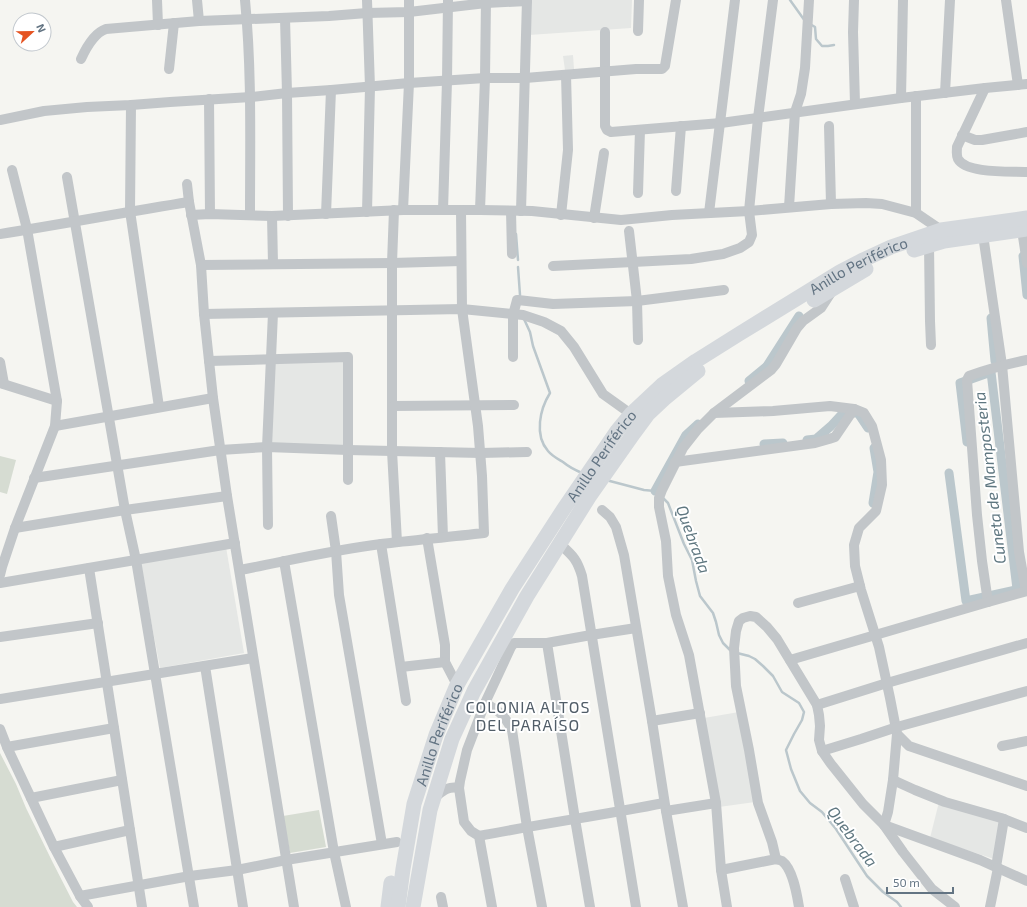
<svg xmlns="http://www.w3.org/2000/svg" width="1027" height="907" font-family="'Exo 2',sans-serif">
  <rect width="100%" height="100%" fill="#f5f5f1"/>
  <!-- built -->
  <g fill="#e5e7e5">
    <path d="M530 0H632L631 28 529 35Z"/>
    <path d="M573 55 574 69 565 70 563 56Z"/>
    <path d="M344 359V446L271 443 275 361Z"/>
    <path d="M226 547 244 653 160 668 140 562Z"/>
    <path d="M739 712 755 802 719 807 704 718Z"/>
    <path d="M939 802 1002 822 994 859 930 838Z"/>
  </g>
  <!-- green -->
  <g fill="#d6dcd2">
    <path d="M0 456 16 460 7 494 0 492Z"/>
    <path d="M0 753 16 784 26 808 53 863 73 902 77 907H0Z"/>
    <path d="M319 810 326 847 290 853 283 816Z"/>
  </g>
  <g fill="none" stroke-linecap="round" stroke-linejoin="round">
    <!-- stream -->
    <g stroke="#bbc7cc" stroke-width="2.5">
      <path d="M790 0 805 21"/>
      <path d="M810 24 815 27 816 39 822 46H828L834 45"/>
      <path d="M516 234 518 260"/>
      <path d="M518 267 520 295"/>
      <path d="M524 319 530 332 533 346 550 393C540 409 534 435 548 451 552 456 558 459 563 462 569 467 575 470 582 473"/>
      <path d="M606 480 644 490 655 491 657 493"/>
      <path d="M663 498 668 503 684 544 692 560 696 581 700 596 713 613 716 622 719 635 723 643 730 650"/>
      <path d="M737 653 749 656 755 659 763 666 773 676 782 692 799 703 804 712 802 720 794 734 786 750 791 769 800 791 810 803 822 812 836 829 867 876 883 892 897 902 901 907"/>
    </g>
    <!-- canal -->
    <g stroke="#bbc7cc" stroke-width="9">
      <path d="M1023 256 1027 295"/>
      <path d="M991 318 995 361"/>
      <path d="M749 381 767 366 799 316"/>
      <path d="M807 440 816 439 831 426 843 413H858L868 428"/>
      <path d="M967 442 960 383 991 372 1017 589"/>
      <path d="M764 444 783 443"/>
      <path d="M949 473 966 601 1016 590"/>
      <path d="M655 491 686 435 698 424"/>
      <path d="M873 503 878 472 874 448"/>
    </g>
    <!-- minor -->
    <g stroke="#c2c6c9" stroke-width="10">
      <path d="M157 0 158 25"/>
      <path d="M197 0 199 21"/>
      <path d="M245 0C252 72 250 143 250 215"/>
      <path d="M854 0 853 32 855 104"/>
      <path d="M1006 0 1018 85"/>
      <path d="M285 18 287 93 288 216"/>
      <path d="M638 31 639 0"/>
      <path d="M605 32V126L607 130 611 132 721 123 901 98 985 88 1027 84"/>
      <path d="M81 59C86 48 94 33 106 29L199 21 329 16 367 13 409 12 486 3 527 1"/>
      <path d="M169 69 174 23"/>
      <path d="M985 88 957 147C957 151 956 155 958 159 966 174 1012 171 1027 172"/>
      <path d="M945 93 950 0"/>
      <path d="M916 96V213"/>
      <path d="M901 98 903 0"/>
      <path d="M209 99 210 214"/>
      <path d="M131 105 130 211 159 407"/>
      <path d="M0 120 44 111 87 107 131 105 170 102 251 97 287 93 331 90 409 83 485 78H525L636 69H662L665 66 676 0"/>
      <path d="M829 126 831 204"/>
      <path d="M962 135 975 140H982L1027 132"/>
      <path d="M67 177 125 510 136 560 194 907"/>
      <path d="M187 184 189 202"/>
      <path d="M676 191 681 126"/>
      <path d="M638 193 640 130"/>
      <path d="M789 207 795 112 801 94 805 68 809 0"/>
      <path d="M394 210 392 263V451L397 542"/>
      <path d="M403 210 409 83V0"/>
      <path d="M443 210 447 81 448 0"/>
      <path d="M480 210 485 78 486 0"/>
      <path d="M511 211 512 254"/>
      <path d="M521 211 527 0"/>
      <path d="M367 212 370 87 367 0"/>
      <path d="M709 213 735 0"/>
      <path d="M326 214 331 90"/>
      <path d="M191 215 210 214 272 216 403 210H480L532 211 621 220 672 215 749 211 831 204 866 203 882 204 916 213 941 230 942 234"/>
      <path d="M561 215 568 150 566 75"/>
      <path d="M272 216 273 264"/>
      <path d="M594 218 604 153"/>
      <path d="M1022 230 1027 263"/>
      <path d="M629 231 637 301 638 340"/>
      <path d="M0 234C63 224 126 212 189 202L201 265 204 314 213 398 227 496 294 907"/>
      <path d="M983 235 1002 365 1019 552 1026 591"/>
      <path d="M929 245 930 321 931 345"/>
      <path d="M201 265 392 263 461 261"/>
      <path d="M553 266 633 262 691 259 723 254 740 248 749 242 752 235 749 211 758 118 773 0"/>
      <path d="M204 314 462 309 523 315 544 322 561 331 574 347 603 394 631 414"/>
      <path d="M513 357V315L517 300H518L553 304 637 301 724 290"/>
      <path d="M209 361 348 357V480"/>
      <path d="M0 362 4 384"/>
      <path d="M0 383 57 401"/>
      <path d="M393 406 514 405"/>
      <path d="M714 413 773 411 830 406 854 409"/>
      <path d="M55 426 213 398"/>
      <path d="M440 452 443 537"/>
      <path d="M675 462 815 443 829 439 835 437 854 409 864 413 872 426 881 460 882 485 876 511 859 528 854 545 855 566 861 590 879 647 890 698 897 734 893 780 888 812 884 825"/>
      <path d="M34 478 220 450 267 447 348 450 481 453 527 452"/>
      <path d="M602 510 610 517 616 527 624 555 652 721 666 811 683 907"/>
      <path d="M331 516 336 551 339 595 382 844"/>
      <path d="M268 525 267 447 273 313"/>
      <path d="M15 528 125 510 227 496"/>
      <path d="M427 538 445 645V662L457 685"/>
      <path d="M381 544 406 701"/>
      <path d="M560 544C573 556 577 559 582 576L636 907"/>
      <path d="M284 561 334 852 346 907"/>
      <path d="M89 568 142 907"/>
      <path d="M240 570C287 561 333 550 381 544 415 540 450 537 484 533L482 476 478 426 462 309 461 210"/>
      <path d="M0 575 2 567 15 528 55 426 57 401 27 229 12 170"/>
      <path d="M0 583 235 543"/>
      <path d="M988 602 982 561 977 515 967 380 969 376C988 369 1007 364 1027 360"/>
      <path d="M798 603 860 586"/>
      <path d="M0 637 98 623"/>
      <path d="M547 643 575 819 590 907"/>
      <path d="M790 660 988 602 1027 591"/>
      <path d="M205 666 243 907"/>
      <path d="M401 667 445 662"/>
      <path d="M0 699 253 658"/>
      <path d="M485 703C499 711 504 714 512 730L527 827 542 907"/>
      <path d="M817 705 887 683 1027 643"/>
      <path d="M652 721 700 713"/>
      <path d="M0 729 7 747 54 847 80 896 88 907"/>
      <path d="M897 734 909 746 1027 786"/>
      <path d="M1002 746 1027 741"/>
      <path d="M7 747 114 728"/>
      <path d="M822 751 861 739 897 727 1027 691"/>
      <path d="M893 780 915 790 945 802 1001 818 1027 828"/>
      <path d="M31 798 122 780"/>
      <path d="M434 798C443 791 447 786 459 788"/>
      <path d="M666 811 716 803"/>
      <path d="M884 825 980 860 1027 881"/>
      <path d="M479 836C541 824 603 815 664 803"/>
      <path d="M54 847 130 830"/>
      <path d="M776 859C778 860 780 860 782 861 793 869 797 895 799 907"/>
      <path d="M996 867 1004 819"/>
      <path d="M721 870 776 859 772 842 758 803 749 750 736 686 734 648 736 631 739 621 743 618 750 616 756 617 767 627 777 639 817 705 819 715 820 726 819 740 822 751 831 764 863 804 884 825 903 852 932 889 955 907"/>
      <path d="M845 879 854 907"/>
      <path d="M80 896 190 876 237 870 286 860 397 842"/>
      <path d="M441 897 443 907"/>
      <path d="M492 907 479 836 471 831 464 822 459 788 460 781 467 750 485 703 511 647 514 643H547L591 635 636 628"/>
      <path d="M727 907 721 870 716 803 689 655 676 615 668 576 666 541 659 507V498L662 490 683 448 698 429 714 413 771 370 776 364 797 328 803 321 821 308 832 291"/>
      <path d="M990 907 998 868"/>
    </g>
    <!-- highway -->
    <g stroke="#d4d8dc" stroke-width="15">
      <path d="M914 250 944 241 1027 229"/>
      <path d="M814 300 866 269"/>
      <path d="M388 907 391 883"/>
      <path id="s1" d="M398 907 403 869 414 804 436 735 457 685 512 589 563 510 617 431 631 414 662 385 696 361 739 334 840 272 863 260 891 247 941 230 1027 218"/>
      <path d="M413 907 430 810 452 739 474 691 527 596 589 497 634 433 648 414 664 399 698 371"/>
    </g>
  </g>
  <g text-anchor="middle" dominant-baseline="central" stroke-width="4" stroke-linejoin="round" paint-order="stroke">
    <!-- street labels -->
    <g font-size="15" fill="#637483" stroke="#fff">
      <text stroke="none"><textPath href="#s1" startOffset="826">Anillo Periférico</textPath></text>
      <text stroke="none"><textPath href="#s1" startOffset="502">Anillo Periférico</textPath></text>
      <text stroke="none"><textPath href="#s1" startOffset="178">Anillo Periférico</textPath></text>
    </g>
    <!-- water labels -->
    <g font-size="16" font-style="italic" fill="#5f7780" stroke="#fff">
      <text transform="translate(989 478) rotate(-97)">Cuneta de Mamposteria</text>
      <text transform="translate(694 539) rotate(70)">Quebrada</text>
      <text transform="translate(853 836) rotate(53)">Quebrada</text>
    </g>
    <!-- neighbourhood labels -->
    <g font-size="16" letter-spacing="1" fill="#515d68" stroke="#fff">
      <text x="528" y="706">COLONIA ALTOS<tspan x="528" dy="18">DEL PARAÍSO</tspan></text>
    </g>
  </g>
  <!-- north arrow -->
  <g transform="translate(32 32) rotate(68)"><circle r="19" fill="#ffffff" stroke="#c1c7cd"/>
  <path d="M0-3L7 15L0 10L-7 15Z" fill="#e55321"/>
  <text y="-6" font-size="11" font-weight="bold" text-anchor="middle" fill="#637483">N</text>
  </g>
  <!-- scale -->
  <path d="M887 887v6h66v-6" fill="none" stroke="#637483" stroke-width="2"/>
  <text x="893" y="887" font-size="12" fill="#637483" stroke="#ffffff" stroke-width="3" paint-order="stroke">50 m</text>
</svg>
